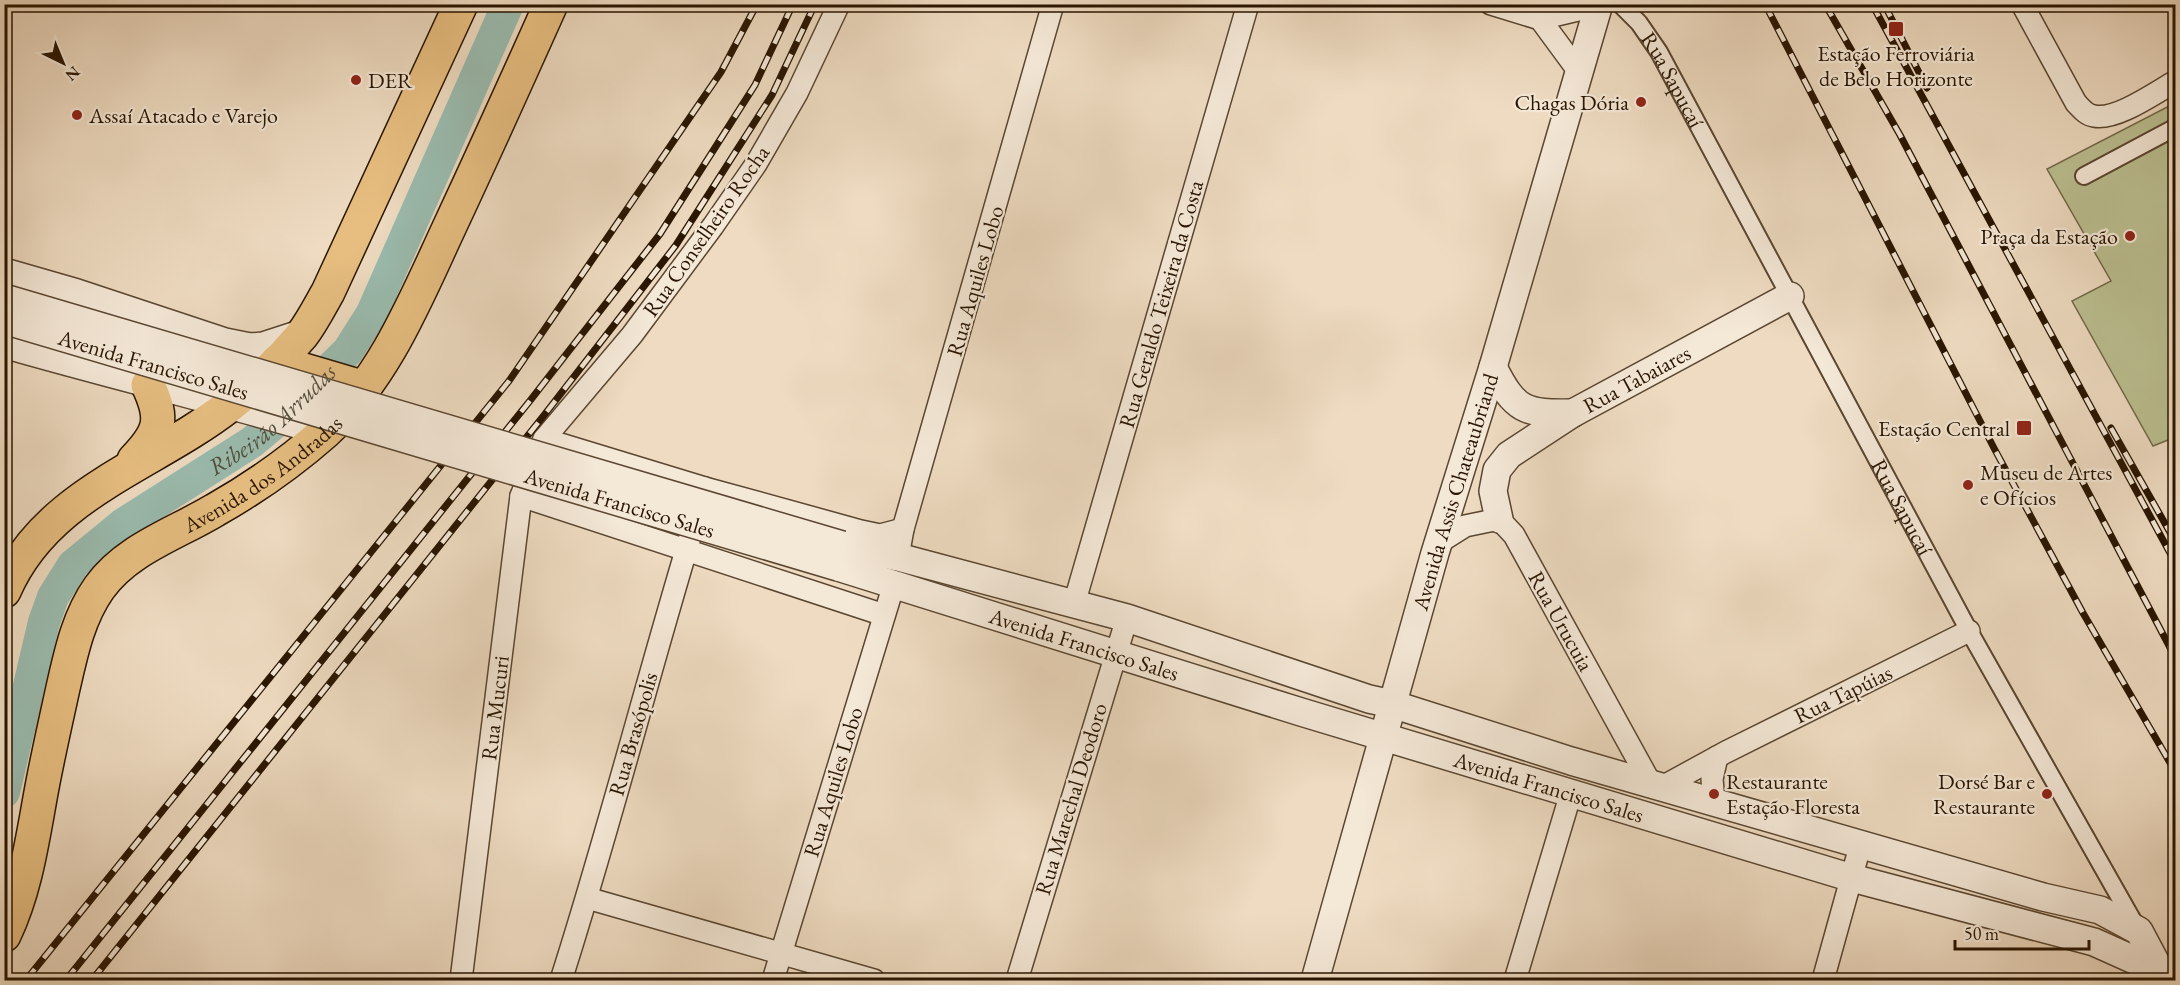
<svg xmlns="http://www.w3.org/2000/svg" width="2180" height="985" font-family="'EB Garamond',serif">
  <rect width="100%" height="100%" fill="#eedbc1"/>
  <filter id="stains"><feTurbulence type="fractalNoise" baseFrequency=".00333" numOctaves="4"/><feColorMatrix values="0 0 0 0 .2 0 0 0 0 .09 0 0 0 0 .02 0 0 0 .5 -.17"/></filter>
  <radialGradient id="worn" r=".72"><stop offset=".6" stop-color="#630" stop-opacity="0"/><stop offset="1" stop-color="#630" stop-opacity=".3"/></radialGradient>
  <!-- green -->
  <path fill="#bbbf91" stroke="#726a49" stroke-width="1.5" d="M2175 103V450L2168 440 2153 446 2072 301 2111 281 2047 169Z"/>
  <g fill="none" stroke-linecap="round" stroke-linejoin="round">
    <!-- river -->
    <path stroke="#9abbae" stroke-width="32" id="s1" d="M4 792 44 622 53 597 73 565 123 524 252 442 276 422 348 351 372 313 508 4"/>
    <defs>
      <g id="pedestrian">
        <path id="s2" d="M1620 4 1639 23 1659 52 1969 631 2137 928"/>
        <path d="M2084 176 2176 127"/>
      </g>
      <g id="minor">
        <path d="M1491 4 1540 19 1599 5"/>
        <path d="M2022 4 2076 103C2081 108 2086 115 2094 116 2116 121 2156 92 2176 81"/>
        <path d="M1540 19 1579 72"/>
        <path d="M544 439 705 488 861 531 880 535 903 529"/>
        <path d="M521 496 884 615"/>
        <path d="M1438 543 1465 526 1499 519 1514 535 1651 784"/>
        <path d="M898 557 903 529 1053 4"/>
        <path d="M1074 604 1248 4"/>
        <path d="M1662 787 1726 752 1969 631"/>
        <path d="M1714 802 1712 779 1717 757"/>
        <path d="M587 898 874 980"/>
        <path d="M461 980 521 496 544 439 632 335 713 226 756 164 797 93 839 4"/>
        <path d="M561 980C613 818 654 651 705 488"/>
        <path d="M773 980 894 584"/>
        <path d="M1017 980 1127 618"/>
        <path d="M1515 980 1571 793"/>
        <path d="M1823 980 1861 843"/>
      </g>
      <g id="tertiary">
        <path d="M4 272 77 293 225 342 250 347 263 346 303 333"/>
        <path d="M4 344C111 375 218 400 324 432"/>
        <path d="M1493 367C1515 411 1525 414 1573 413"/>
        <path id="s3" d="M1499 519 1493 491 1497 470 1509 455 1573 413 1790 296"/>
        <path d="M842 545 898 557 1127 618 1369 699 1392 704 1571 761 2043 897 2100 910 2139 931 2165 980"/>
        <path id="s4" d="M838 567 1301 712 1852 878 2094 942 2161 972"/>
        <path id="s5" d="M1315 980 1435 553 1493 367 1599 4"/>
      </g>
      <g id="primary">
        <path d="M277 362 365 388"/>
        <path d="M134 460C161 432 164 419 148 385"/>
        <path d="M4 591C46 493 152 466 230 405 256 384 281 360 302 335 312 322 320 306 328 292L461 4"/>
        <path id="s6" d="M4 935C27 887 33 834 43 782 49 751 56 720 63 688 71 653 78 618 99 588 127 549 175 534 215 510 254 488 292 461 325 432 384 378 415 301 448 230 483 155 517 80 551 4"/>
      </g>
    </defs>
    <!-- pedestrian casing -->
    <use href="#pedestrian" stroke="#5a4631" stroke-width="20"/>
    <!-- minor casing -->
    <use href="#minor" stroke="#5a4631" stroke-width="24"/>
    <!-- tertiary casing -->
    <use href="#tertiary" stroke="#5a4631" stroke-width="30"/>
    <!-- primary casing -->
    <use href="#primary" stroke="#291501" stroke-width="36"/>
    <!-- pedestrian -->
    <use href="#pedestrian" stroke="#f4e8d7" stroke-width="16"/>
    <!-- minor -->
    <use href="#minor" stroke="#f4e8d7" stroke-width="21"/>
    <!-- tertiary -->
    <use href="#tertiary" stroke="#f4e8d7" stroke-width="27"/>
    <!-- primary -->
    <use href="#primary" stroke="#e7be80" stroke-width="33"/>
    <defs>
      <g id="rail">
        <path d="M1765 4 1995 450 2083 613 2176 773"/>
        <path d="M1825 4 1900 135 2176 659"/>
        <path d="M1872 4 2176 564"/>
        <path d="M1884 4 1927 88"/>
        <path d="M2111 428 2176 543"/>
        <path d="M26 980 509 381 721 72 757 4"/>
        <path d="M66 980 529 402 660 234 755 85 793 4"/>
        <path d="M92 980 545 414 676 245 772 95 815 4"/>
      </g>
    </defs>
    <!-- rail casing -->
    <use href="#rail" stroke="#291501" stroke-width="7"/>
    <!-- rail -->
    <use href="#rail" stroke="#f4e8d7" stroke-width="4.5" stroke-dasharray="14" stroke-linecap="butt"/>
    <defs>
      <g id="tertiary-bridge">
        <path d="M4 298 842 545"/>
        <path id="s7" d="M4 320 838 567"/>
      </g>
    </defs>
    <!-- tertiary-bridge casing -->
    <use href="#tertiary-bridge" stroke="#5a4631" stroke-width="30" stroke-linecap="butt"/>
    <!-- tertiary-bridge -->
    <use href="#tertiary-bridge" stroke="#f4e8d7" stroke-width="27"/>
  </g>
  <!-- markers -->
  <g fill="#8f2418" stroke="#f4e8d7" stroke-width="2">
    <rect x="1888" y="21" width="16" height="16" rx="3"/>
    <circle cx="356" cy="80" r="6"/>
    <circle cx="1641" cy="102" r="6"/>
    <circle cx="77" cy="115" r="6"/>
    <circle cx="2130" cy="236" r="6"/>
    <rect x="2016" y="420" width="16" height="16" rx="3"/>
    <circle cx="1968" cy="485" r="6"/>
    <circle cx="1714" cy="794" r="6"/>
    <circle cx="2047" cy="794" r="6"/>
  </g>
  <g text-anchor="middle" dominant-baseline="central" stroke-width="4.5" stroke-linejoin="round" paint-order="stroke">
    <!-- poi labels -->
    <g font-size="22" fill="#291501" stroke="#f4e8d7" text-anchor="start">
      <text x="1896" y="53" text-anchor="middle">Estação Ferroviária<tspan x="1896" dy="25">de Belo Horizonte</tspan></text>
      <text x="368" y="80">DER</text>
      <text x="1629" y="102" text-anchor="end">Chagas Dória</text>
      <text x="89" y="115">Assaí Atacado e Varejo</text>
      <text x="2118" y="236" text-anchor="end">Praça da Estação</text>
      <text x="2010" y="428" text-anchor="end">Estação Central</text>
      <text x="1980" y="472">Museu de Artes<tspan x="1980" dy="25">e Ofícios</tspan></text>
      <text x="1726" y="781">Restaurante<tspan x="1726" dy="25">Estação Floresta</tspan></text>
      <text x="2035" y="781" text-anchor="end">Dorsé Bar e<tspan x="2035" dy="25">Restaurante</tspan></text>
    </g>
    <!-- street labels -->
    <g font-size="22" fill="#291501" stroke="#f4e8d7">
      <text stroke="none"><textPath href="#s2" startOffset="93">Rua Sapucaí</textPath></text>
      <text transform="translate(706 231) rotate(-55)">Rua Conselheiro Rocha</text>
      <text transform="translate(975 281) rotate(-74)">Rua Aquiles Lobo</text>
      <text transform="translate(1161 304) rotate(-74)">Rua Geraldo Teixeira da Costa</text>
      <text stroke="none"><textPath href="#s7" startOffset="156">Avenida Francisco Sales</textPath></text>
      <text stroke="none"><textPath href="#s3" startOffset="218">Rua Tabaiares</textPath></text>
      <text stroke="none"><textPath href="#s6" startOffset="562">Avenida dos Andradas</textPath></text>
      <text stroke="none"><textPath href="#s5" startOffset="508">Avenida Assis Chateaubriand</textPath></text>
      <text stroke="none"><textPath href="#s7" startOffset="642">Avenida Francisco Sales</textPath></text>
      <text stroke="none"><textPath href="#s2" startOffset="578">Rua Sapucaí</textPath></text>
      <text transform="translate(1561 621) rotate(61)">Rua Urucuia</text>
      <text stroke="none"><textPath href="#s4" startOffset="258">Avenida Francisco Sales</textPath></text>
      <text transform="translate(1843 694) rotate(-26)">Rua Tapúias</text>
      <text transform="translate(495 708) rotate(-83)">Rua Mucuri</text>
      <text transform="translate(633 734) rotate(-74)">Rua Brasópolis</text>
      <text transform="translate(833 782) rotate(-73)">Rua Aquiles Lobo</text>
      <text stroke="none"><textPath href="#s4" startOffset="744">Avenida Francisco Sales</textPath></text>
      <text transform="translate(1071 799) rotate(-73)">Rua Marechal Deodoro</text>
    </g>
    <!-- water labels -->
    <g font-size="24" font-style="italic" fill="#514f3e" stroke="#f4e8d7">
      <text stroke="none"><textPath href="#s1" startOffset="486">Ribeirão Arrudas</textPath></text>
    </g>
  </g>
  <!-- margin -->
  <rect width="2180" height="985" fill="none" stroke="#eedbc1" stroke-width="24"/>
  <rect x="6" y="6" width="2168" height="973" fill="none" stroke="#291501" stroke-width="3"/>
  <rect x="12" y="12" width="2156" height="961" fill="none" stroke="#291501" stroke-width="1.5"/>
  <!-- north arrow -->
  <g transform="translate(63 63) rotate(137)" stroke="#f4e8d7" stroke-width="4.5" paint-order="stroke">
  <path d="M0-4.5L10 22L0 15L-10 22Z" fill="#291501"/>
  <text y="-9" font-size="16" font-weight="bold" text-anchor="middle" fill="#291501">N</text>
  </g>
  <!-- scale -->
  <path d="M1955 940v9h134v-9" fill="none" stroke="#291501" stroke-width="3"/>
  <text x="1964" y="940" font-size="18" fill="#291501" stroke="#f4e8d7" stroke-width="4.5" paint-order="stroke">50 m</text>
  <rect width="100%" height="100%" filter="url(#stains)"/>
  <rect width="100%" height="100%" fill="url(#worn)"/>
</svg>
